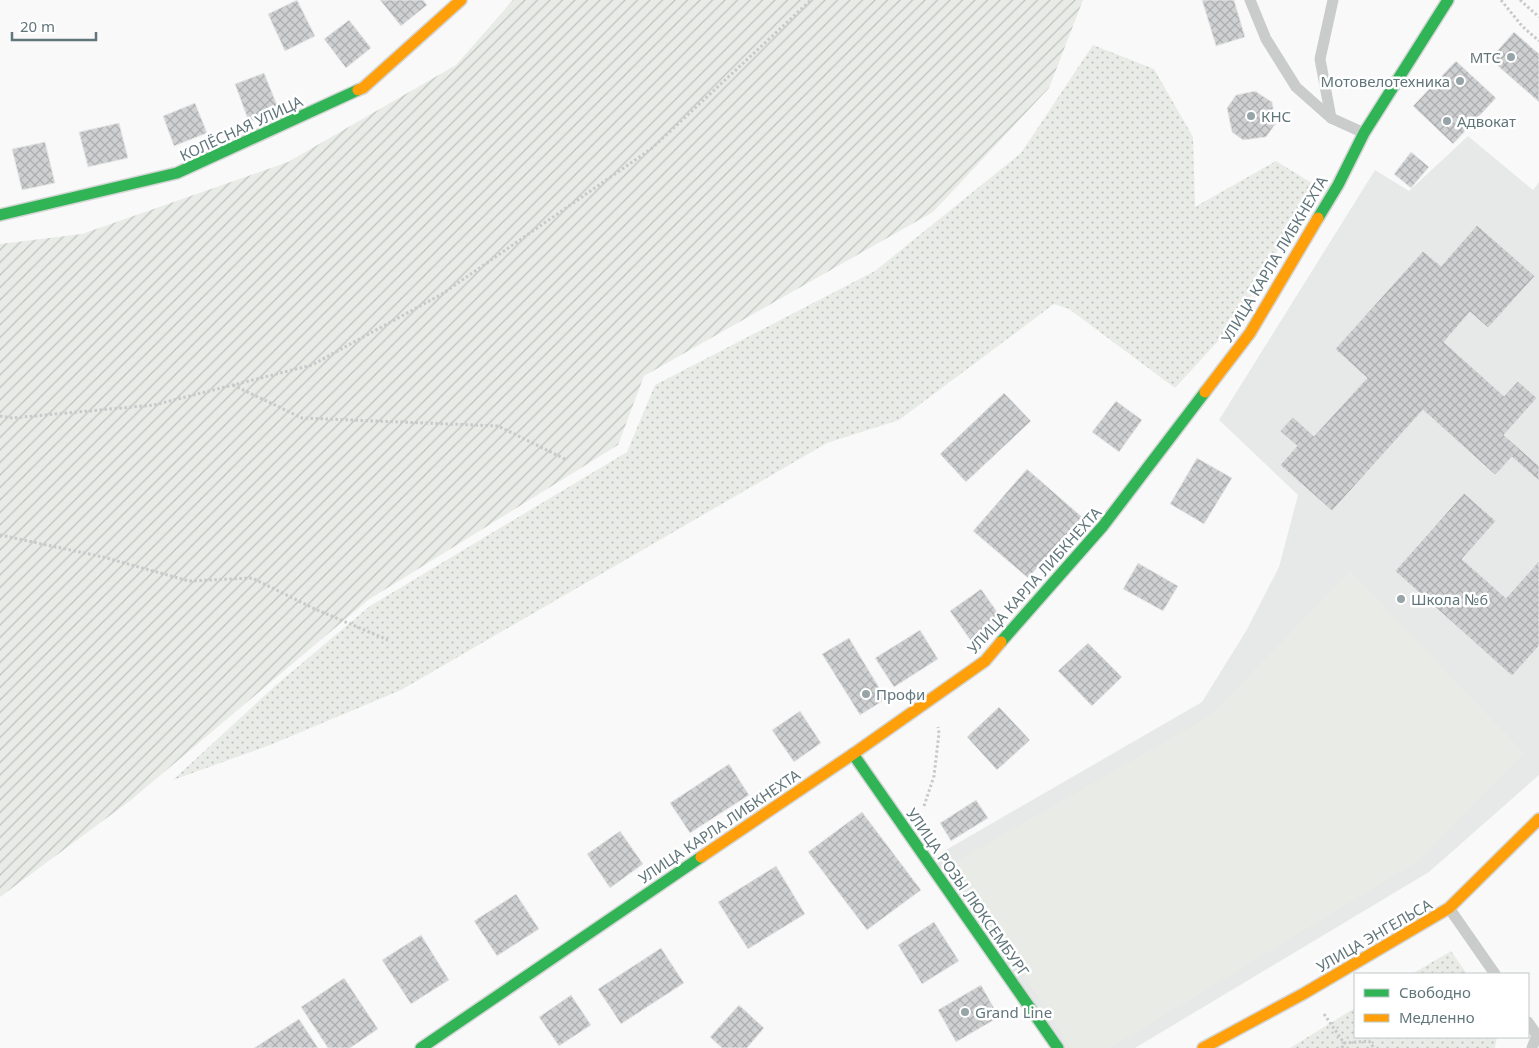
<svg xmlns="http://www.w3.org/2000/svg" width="1539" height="1048" font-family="'Noto Sans',sans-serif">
  <defs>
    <pattern id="grass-dots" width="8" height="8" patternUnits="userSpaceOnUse" patternTransform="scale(1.25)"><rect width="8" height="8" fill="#e8ebe6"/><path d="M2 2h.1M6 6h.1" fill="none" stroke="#bfc3bf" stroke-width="1.8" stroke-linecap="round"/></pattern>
    <pattern id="garden-furrows" width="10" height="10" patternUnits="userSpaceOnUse" patternTransform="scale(1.25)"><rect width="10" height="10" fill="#e8ebe6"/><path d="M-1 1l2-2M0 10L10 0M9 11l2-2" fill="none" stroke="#bfc3bf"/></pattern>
    <pattern id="building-cross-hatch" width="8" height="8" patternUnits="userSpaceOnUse" patternTransform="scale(1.25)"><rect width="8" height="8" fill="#ced0d1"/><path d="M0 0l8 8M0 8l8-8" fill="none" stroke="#abadaf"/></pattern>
  </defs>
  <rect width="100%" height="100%" fill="#f9f9f9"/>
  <!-- built -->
  <path fill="#e7e9e9" d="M1468 136 1533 190 1539 182V775L1429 872 1135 1048H1065L932 858 1202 702 1246 631 1279 567 1298 495 1219 420 1375 170 1409 191Z"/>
  <!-- grass -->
  <g fill="url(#grass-dots)">
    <path d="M1093 45 1154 69 1193 137 1195 207 1276 161 1315 185 1239 318 1175 388 1069 309 1054 304 899 420 827 443 401 690 270 745 173 780 275 686 370 606 627 452 655 385 875 271 1021 153Z"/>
    <path d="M1451 951 1467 974H1412Z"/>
    <path d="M1355 1008V1037H1497L1495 1048H1290Z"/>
  </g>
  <!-- garden -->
  <path fill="url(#garden-furrows)" d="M513 0H1083L1049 88 933 212 644 376 618 445 368 600 131 800 0 897V244L82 234 288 162 456 65Z"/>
  <!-- pitch -->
  <path fill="#e8ebe6" d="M1350 571 1524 753 1418 861 1110 1048H1071L952 864 1211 715Z"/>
  <!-- building -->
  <g fill="url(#building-cross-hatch)" stroke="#e8e8e8">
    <path d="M297 0 315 36 285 51 268 14Z"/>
    <path d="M380 0H423L427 5 401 26Z"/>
    <path d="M1202 0H1234L1245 37 1216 46Z"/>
    <path d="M349 20 371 48 346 68 324 39Z"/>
    <path d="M1514 32 1539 54V102L1490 59Z"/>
    <path d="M1456 61 1496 98 1453 144 1413 106Z"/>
    <path d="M264 73 279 110 249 122 235 84Z"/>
    <path d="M1255 91 1272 102 1276 123 1266 137 1243 140 1232 132 1227 108 1236 95Z"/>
    <path d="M195 103 207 133 174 146 163 116Z"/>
    <path d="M119 123 128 158 88 167 79 132Z"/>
    <path d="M45 142 55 183 22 190 12 149Z"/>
    <path d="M1411 152 1429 167 1411 188 1394 174Z"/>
    <path d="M1477 225 1535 276 1488 328 1470 312 1444 342 1504 396 1518 381 1537 398 1504 435 1539 466V481L1512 457 1495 475 1423 410 1332 511 1280 465 1297 446 1280 431 1293 417 1314 436 1367 378 1335 349 1423 251 1441 266Z"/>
    <path d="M1004 393 1031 421 966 482 940 454Z"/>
    <path d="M1116 401 1142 420 1119 452 1092 432Z"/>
    <path d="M1197 458 1232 478 1204 524 1170 504Z"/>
    <path d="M1027 469 1082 517 1028 578 973 531Z"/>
    <path d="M1464 493 1496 521 1462 559 1506 598 1539 561V646L1512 676 1395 571Z"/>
    <path d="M1138 563 1178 586 1163 611 1123 589Z"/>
    <path d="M981 589 1002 619 971 641 950 611Z"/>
    <path d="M920 630 938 659 894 687 875 658Z"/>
    <path d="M849 638 886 699 860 715 822 654Z"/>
    <path d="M1088 643 1122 677 1092 706 1058 671Z"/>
    <path d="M999 707 1030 740 997 770 967 737Z"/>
    <path d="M800 711 821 743 794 762 772 730Z"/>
    <path d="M729 764 749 795 690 833 670 803Z"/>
    <path d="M976 800 988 818 951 841 940 823Z"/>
    <path d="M862 812 921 890 867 930 808 852Z"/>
    <path d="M620 831 643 864 610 888 587 854Z"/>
    <path d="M776 866 805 914 748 949 718 902Z"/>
    <path d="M516 894 539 929 497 956 474 921Z"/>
    <path d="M934 922 959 961 922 984 898 945Z"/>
    <path d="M421 935 449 980 411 1004 382 960Z"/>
    <path d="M661 948 684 983 621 1024 598 989Z"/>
    <path d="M344 978 378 1029 350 1048H328L301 1007Z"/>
    <path d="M981 985 999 1017 956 1042 938 1010Z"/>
    <path d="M571 995 591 1025 559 1046 539 1017Z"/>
    <path d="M739 1005 764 1028 747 1048H722L710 1037Z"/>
    <path d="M299 1019 318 1048H254Z"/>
  </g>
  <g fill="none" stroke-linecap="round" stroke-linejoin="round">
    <defs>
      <g id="fast">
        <path d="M0 215 177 173 358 90"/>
        <path d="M1318 218 1338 185 1364 133 1448 0"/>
        <path d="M1001 642 1103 526 1205 392"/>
        <path d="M853 754 1058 1048"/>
        <path d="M421 1048 701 857"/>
      </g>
      <g id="slow">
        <path d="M358 90 363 88 461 0"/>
        <path d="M1205 392 1250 333 1318 218"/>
        <path d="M701 857 853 754 985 661 1001 642"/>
        <path d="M1203 1048 1303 994 1449 908 1539 819"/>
      </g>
    </defs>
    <!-- fast casing -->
    <use href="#fast" stroke="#d4d5d5" stroke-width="14"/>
    <!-- slow casing -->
    <use href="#slow" stroke="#d4d5d5" stroke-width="14"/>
    <!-- path -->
    <g stroke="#c8c9ca" stroke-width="3" stroke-dasharray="2.5 2.5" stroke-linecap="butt">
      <path d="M1501 0 1522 26 1539 41"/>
      <path d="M1520 0 1539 17"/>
      <path d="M233 385 302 418 498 426 567 460"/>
      <path d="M0 416 12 418 154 405 312 365 442 294 651 149 811 0"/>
      <path d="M0 535 103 557 189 581 252 578 315 609 388 640"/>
      <path d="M924 806 934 776 939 733 938 727"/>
      <path d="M1324 1014 1344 1043 1369 1041 1374 1048"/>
      <path d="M1342 1048 1344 1043"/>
    </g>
    <!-- lane -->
    <g stroke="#cacccc" stroke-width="11">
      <path d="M1250 0 1266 39 1296 87 1331 118 1364 133"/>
      <path d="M1331 118 1320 59 1333 0"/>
      <path d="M1449 908 1495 974"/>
      <path d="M1528 1022 1539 1038"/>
      <path d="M1532 1048 1537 1035"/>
    </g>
    <!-- fast -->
    <use href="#fast" stroke="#30b455" stroke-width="11"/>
    <!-- slow -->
    <use href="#slow" stroke="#ff9f0a" stroke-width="11"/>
  </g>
  <!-- markers -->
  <g fill="#96a4a7" stroke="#fff" stroke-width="2">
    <circle cx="1511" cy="57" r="5"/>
    <circle cx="1460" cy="81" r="5"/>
    <circle cx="1251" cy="116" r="5"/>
    <circle cx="1447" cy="121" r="5"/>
    <circle cx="1401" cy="599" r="5"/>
    <circle cx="866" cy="694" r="5"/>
    <circle cx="965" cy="1012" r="5"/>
  </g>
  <g text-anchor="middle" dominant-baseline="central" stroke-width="5" stroke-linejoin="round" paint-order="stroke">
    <!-- poi labels -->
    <g font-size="15" fill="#61767b" stroke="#fff" text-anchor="start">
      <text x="1501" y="57" text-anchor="end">МТС</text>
      <text x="1450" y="81" text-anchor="end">Мотовелотехника</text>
      <text x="1261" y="116">КНС</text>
      <text x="1457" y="121">Адвокат</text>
      <text x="1411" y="599">Школа №6</text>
      <text x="876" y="694">Профи</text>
      <text x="975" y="1012">Grand Line</text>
    </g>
    <!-- street labels -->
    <g font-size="15" fill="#61767b" stroke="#fff">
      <text transform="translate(241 128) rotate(-25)">КОЛЁСНАЯ УЛИЦА</text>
      <text transform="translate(1274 259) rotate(-59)">УЛИЦА КАРЛА ЛИБКНЕХТА</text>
      <text transform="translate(1034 580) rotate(-48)">УЛИЦА КАРЛА ЛИБКНЕХТА</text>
      <text transform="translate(719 826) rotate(-34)">УЛИЦА КАРЛА ЛИБКНЕХТА</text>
      <text transform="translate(968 892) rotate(55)">УЛИЦА РОЗЫ ЛЮКСЕМБУРГ</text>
      <text transform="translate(1374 935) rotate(-30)">УЛИЦА ЭНГЕЛЬСА</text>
    </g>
  </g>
  <!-- legend -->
  <rect x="1354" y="973" width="175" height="65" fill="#ffffff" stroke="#c0c8ca"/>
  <rect x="1364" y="989" width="25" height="8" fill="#30b455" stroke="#c0c8ca"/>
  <text x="1399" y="998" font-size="15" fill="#61767b">Свободно</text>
  <rect x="1364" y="1014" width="25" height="8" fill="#ff9f0a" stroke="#c0c8ca"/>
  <text x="1399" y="1023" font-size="15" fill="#61767b">Медленно</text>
  <!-- scale -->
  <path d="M12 32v8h84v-8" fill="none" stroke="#61767b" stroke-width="2.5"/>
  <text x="20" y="32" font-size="15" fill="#61767b" stroke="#ffffff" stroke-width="4" paint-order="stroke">20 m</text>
</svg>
